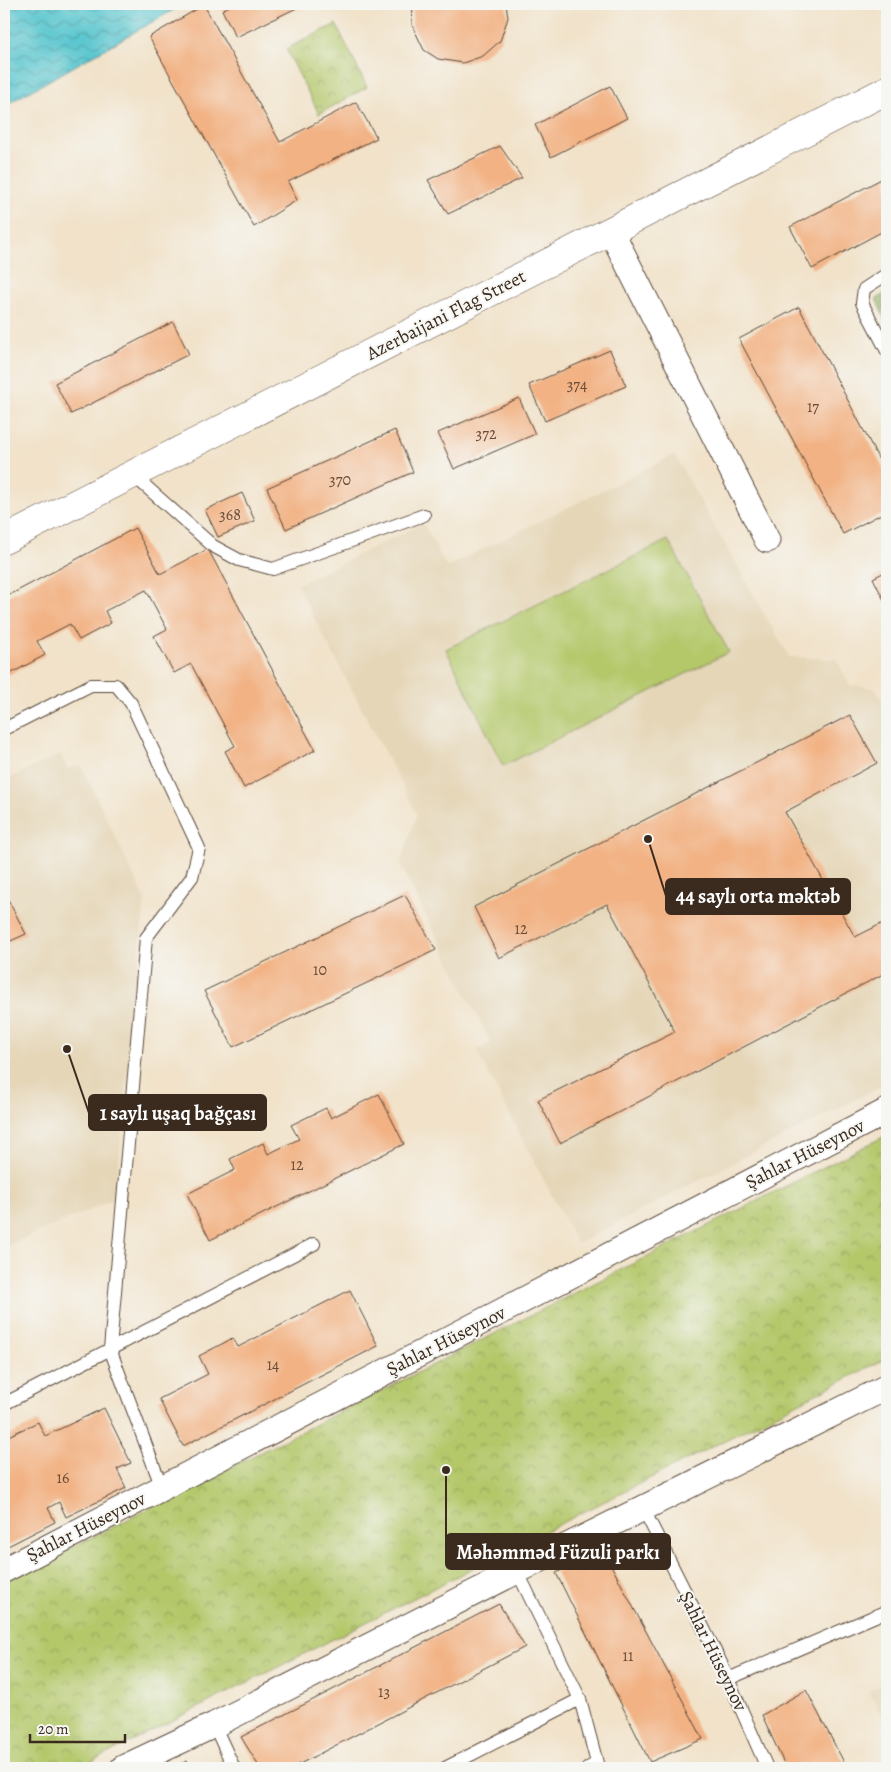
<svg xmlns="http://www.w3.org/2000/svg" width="891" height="1772" font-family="Alegreya,serif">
  <defs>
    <pattern id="forest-firs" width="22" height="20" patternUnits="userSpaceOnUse" patternTransform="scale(1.25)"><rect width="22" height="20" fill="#8fac5f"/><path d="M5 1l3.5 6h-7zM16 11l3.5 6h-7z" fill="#768c4e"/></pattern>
    <pattern id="park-crowns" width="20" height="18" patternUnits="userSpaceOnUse" patternTransform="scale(1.25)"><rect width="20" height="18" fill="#b4c86b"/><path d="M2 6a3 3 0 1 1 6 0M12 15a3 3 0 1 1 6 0" fill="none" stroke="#94a357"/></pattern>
    <pattern id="water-waves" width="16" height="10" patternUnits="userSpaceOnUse" patternTransform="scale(1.25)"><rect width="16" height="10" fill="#59c6cf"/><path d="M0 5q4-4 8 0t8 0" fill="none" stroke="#4ba1a7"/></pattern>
  </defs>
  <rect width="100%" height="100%" fill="#f6f6f2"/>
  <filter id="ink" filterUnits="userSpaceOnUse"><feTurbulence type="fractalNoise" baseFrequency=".02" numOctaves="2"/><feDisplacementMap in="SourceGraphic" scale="10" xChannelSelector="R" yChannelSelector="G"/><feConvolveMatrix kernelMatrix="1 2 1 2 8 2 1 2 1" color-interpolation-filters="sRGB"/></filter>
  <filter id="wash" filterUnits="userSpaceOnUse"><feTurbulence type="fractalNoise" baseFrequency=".0096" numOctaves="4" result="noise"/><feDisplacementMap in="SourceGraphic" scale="20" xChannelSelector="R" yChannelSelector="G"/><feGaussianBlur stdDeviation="1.12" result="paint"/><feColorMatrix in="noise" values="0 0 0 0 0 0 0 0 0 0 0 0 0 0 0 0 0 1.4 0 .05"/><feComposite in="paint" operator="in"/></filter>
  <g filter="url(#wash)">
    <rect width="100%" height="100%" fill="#f1e2c9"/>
    <!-- built -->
    <g fill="#e5d6b7">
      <path d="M674 455 789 657 836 659 850 685 875 688 887 710V1083L577 1244 477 1051 491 1043 400 864 417 814 297 585 423 523 447 567Z"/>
      <path d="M60 754 67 769 81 765 145 899 115 1199 4 1247V781Z"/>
      <path d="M887 1682V1727L869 1691Z"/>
    </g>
    <!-- forest -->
    <path fill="url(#forest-firs)" stroke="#656b3e" d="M887 292V326L876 299Z"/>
    <!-- park -->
    <g fill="url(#park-crowns)" stroke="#787944">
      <path d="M336 24 367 87 319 114 286 49Z"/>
      <path d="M887 1135V1358L79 1768H4V1582Z"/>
    </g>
    <!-- pitch -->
    <path fill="#b4c86b" stroke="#787944" d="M668 540 729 652 503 766 446 649Z"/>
    <!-- water -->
    <path fill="url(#water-waves)" stroke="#4a7876" d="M4 4H184L4 106Z"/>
    <g id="blocks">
      <!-- building -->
      <g fill="#f2b284">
        <path d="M233 4H305L236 37 222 10Z"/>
        <path d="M413 4H506L508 18 500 41 483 56 463 63 438 59 424 50 412 25Z"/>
        <path d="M204 5 280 142 356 102 377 138 288 182 297 200 254 227 149 37Z"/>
        <path d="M610 86 627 118 551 157 535 125Z"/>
        <path d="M500 146 522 178 448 214 428 180Z"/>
        <path d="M887 176V229L812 269 790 227Z"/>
        <path d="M799 307 887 475V511L843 534 739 339Z"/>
        <path d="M173 322 189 354 71 414 55 383Z"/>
        <path d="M610 350 626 386 545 421 529 385Z"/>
        <path d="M519 398 535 434 454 469 438 433Z"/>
        <path d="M395 430 413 472 286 529 267 488Z"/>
        <path d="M242 493 255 521 218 537 205 510Z"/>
        <path d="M135 528 160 574 208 549 315 750 244 788 225 751 235 746 191 664 174 673 154 636 167 629 146 590 105 611 111 623 79 640 70 624 37 641 45 655 8 675 4 667V598Z"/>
        <path d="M887 571V606L873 578Z"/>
        <path d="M850 715 877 763 785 812 855 937 887 921V972L560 1143 538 1100 675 1032 607 904 499 958 474 907Z"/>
        <path d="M4 892 26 934 4 944Z"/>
        <path d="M405 895 436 950 233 1047 204 991Z"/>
        <path d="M379 1094 404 1144 210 1240 187 1194 235 1170 230 1159 263 1143 268 1154 299 1139 291 1125 326 1108 331 1118Z"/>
        <path d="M350 1290 378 1346 183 1446 159 1399 208 1374 199 1356 233 1338 238 1347Z"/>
        <path d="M104 1408 131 1463 117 1469 126 1488 66 1517 59 1502 48 1508 55 1522 4 1548V1457L6 1456 4 1451V1438L38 1422 45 1436Z"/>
        <path d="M603 1550 703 1739 650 1762 556 1573Z"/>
        <path d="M499 1604 525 1647 292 1768H260L241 1737Z"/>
        <path d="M806 1690 847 1768H786L762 1715Z"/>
        <path d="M187 1761 190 1768H172Z"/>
      </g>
    </g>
  </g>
  <g filter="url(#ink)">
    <use href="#blocks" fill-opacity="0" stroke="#564638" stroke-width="1"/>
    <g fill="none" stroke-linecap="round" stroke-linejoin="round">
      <defs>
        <g id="lane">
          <path d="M887 274 864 289 862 303 887 351"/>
          <path d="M133 475 213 546 239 560 273 569 424 515"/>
          <path d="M4 729 91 685H116L131 703 199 848 192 877 146 938 110 1349 162 1488"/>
          <path d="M4 1404 314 1244"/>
          <path d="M643 1508 721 1663 767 1768"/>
          <path d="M728 1679 887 1611"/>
          <path d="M580 1699 597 1763 588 1768"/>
          <path d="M214 1725 234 1768"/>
          <path d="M445 1768 580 1699 517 1571"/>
        </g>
        <g id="street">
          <path d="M611 231 767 540"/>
          <path d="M4 1570 887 1111"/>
          <path d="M123 1768 214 1725 517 1571 887 1387"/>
        </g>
        <path id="secondary" d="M4 540 887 90"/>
      </defs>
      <!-- lane casing -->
      <use href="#lane" stroke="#564638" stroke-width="14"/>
      <!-- street casing -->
      <use href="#street" stroke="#564638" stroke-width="27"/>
      <!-- secondary casing -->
      <use href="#secondary" stroke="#564638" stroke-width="29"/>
      <!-- lane -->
      <use href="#lane" stroke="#fff" stroke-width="12"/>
      <!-- street -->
      <use href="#street" stroke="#fff" stroke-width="25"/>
      <!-- secondary -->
      <use href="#secondary" stroke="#fff" stroke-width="28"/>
    </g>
  </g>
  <g text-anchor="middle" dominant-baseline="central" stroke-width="4" stroke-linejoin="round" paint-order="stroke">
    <!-- number labels -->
    <g font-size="16" fill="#694c38">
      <text x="577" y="385">374</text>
      <text x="813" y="407">17</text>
      <text x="486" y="434">372</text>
      <text x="340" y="480">370</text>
      <text x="230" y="515">368</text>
      <text x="521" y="929">12</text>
      <text x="320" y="970">10</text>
      <text x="297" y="1165">12</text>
      <text x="273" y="1365">14</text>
      <text x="63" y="1478">16</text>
      <text x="628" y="1656">11</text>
      <text x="384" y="1692">13</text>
    </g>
    <!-- street labels -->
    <g font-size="19" fill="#3b2a1e" stroke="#f6f6f2">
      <text transform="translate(446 315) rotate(-27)">Azerbaijani Flag Street</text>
      <text transform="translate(805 1154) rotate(-27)">Şahlar Hüseynov</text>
      <text transform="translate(446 1341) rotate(-27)">Şahlar Hüseynov</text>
      <text transform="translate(86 1527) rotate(-27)">Şahlar Hüseynov</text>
      <text transform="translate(713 1651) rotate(64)">Şahlar Hüseynov</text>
    </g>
  </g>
  <!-- callouts -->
  <path fill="none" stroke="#3b2a1e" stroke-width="2" d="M648 839L666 896M67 1049L89 1113M446 1470L446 1552"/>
  <g fill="#3b2a1e" stroke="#f6f6f2" stroke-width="2">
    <circle cx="648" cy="839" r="5"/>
    <circle cx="67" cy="1049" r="5"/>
    <circle cx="446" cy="1470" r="5"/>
  </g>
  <g fill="#3b2a1e" stroke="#3b2a1e" stroke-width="2">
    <rect x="666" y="879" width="184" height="35" rx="5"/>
    <rect x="89" y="1095" width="177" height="35" rx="5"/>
    <rect x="446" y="1534" width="224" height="35" rx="5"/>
  </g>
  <g font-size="20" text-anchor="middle" font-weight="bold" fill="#fff">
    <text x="758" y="903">44 saylı orta məktəb</text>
    <text x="178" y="1120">1 saylı uşaq bağçası</text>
    <text x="558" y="1559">Məhəmməd Füzuli parkı</text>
  </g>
  <!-- margin -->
  <rect width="891" height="1772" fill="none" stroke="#f6f6f2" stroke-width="20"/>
  <!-- scale -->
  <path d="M30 1734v8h95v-8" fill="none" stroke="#3b2a1e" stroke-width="2.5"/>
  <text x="38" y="1734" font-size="15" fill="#3b2a1e" stroke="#f6f6f2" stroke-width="4" paint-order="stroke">20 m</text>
</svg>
